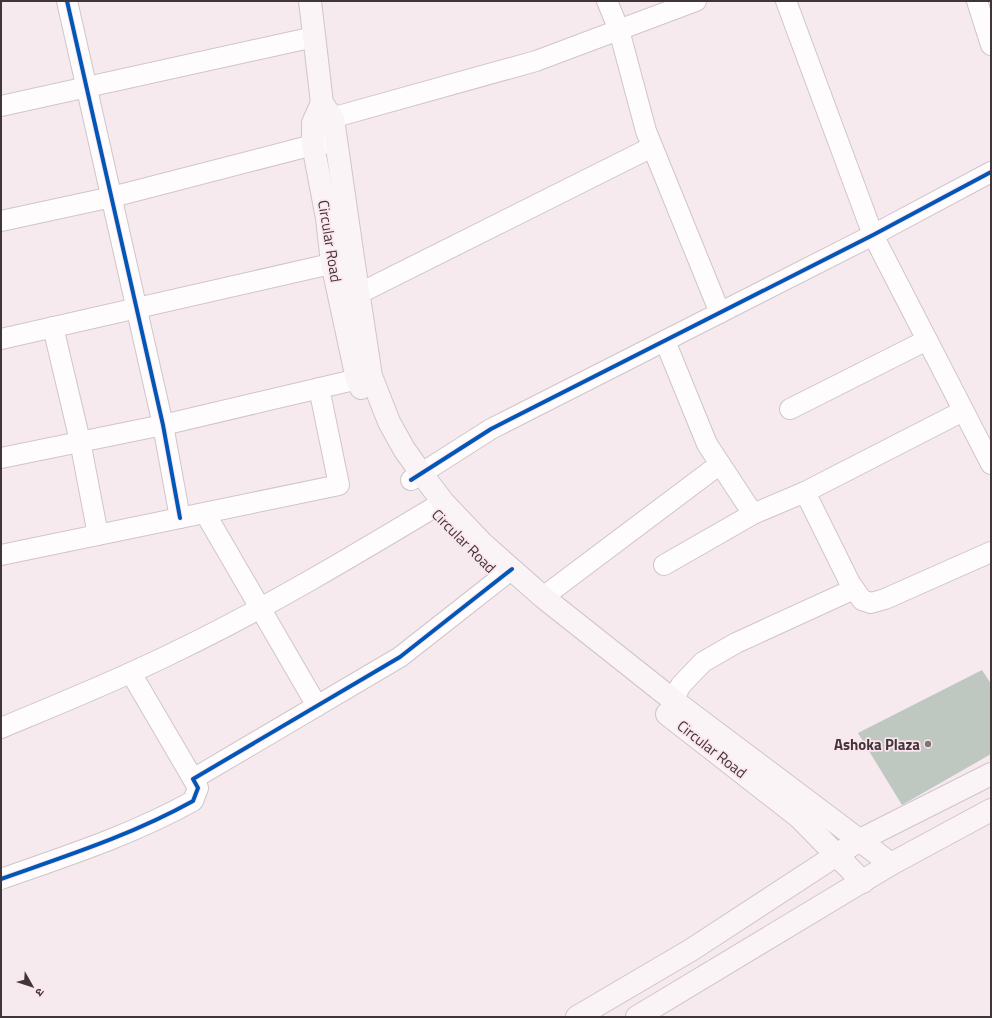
<svg xmlns="http://www.w3.org/2000/svg" width="992" height="1018" font-family="'Titillium Web','Noto Sans Devanagari',sans-serif">
  <rect width="100%" height="100%" fill="#f7eaef"/>
  <!-- building -->
  <path fill="#bec7c0" d="M982 670 991 684V754L902 805 858 733Z"/>
  <g fill="none" stroke-linecap="round" stroke-linejoin="round">
    <defs>
      <g id="minor">
        <path d="M67 1 163 425 180 518"/>
        <path d="M607 1 619 30 646 131 720 313"/>
        <path d="M786 1 873 235 991 464"/>
        <path d="M977 1 991 45"/>
        <path d="M1 106 314 37"/>
        <path d="M317 122 536 61 696 1"/>
        <path d="M1 221 112 197 313 145 337 142"/>
        <path d="M344 301 652 147"/>
        <path d="M53 327 80 441 98 535"/>
        <path d="M1 339 348 260"/>
        <path d="M665 341 707 444 753 514"/>
        <path d="M790 409 927 340"/>
        <path d="M1 458 163 425 371 376"/>
        <path d="M411 480 491 429 873 235 991 172"/>
        <path d="M805 492 850 583 862 600 871 603 885 599 991 552"/>
        <path d="M205 513 317 706"/>
        <path d="M1 555 339 485 319 388"/>
        <path d="M664 565 753 514 805 492 963 411"/>
        <path d="M543 597 720 464"/>
        <path d="M131 673 193 779"/>
        <path d="M673 700 681 685 703 662 736 643 854 589"/>
        <path d="M1 728C61 703 121 679 179 650 268 607 358 553 443 502"/>
        <path d="M1 879C66 856 132 835 193 801L198 788 193 779 400 657 512 569"/>
      </g>
      <g id="secondary">
        <path d="M310 1 322 103 333 119 353 258 371 376 389 422 404 449 421 473 443 502 483 544 543 597 673 700 891 864"/>
        <path d="M322 103 313 123V145L327 218 332 263 357 379 361 388"/>
        <path d="M667 714 799 817 863 882"/>
        <path d="M577 1017 691 950 858 841 991 774"/>
        <path d="M637 1017 891 864 991 810"/>
      </g>
    </defs>
    <!-- minor casing -->
    <use href="#minor" stroke="#d0c5c9" stroke-width="22"/>
    <!-- secondary casing -->
    <use href="#secondary" stroke="#d0c5c9" stroke-width="24"/>
    <!-- minor -->
    <use href="#minor" stroke="#fefcfd" stroke-width="20"/>
    <!-- secondary -->
    <use href="#secondary" stroke="#faf4f7" stroke-width="22"/>
    <defs>
      <g id="cycleway">
        <path d="M67 1 163 425 180 518"/>
        <path d="M411 480 491 429 873 235 991 172"/>
        <path d="M1 879C66 856 132 835 193 801L198 788 193 779 400 657 512 569"/>
      </g>
    </defs>
    <!-- cycleway casing -->
    <use href="#cycleway" stroke="#fce5ee" stroke-width="6"/>
    <!-- cycleway -->
    <use href="#cycleway" stroke="#0057b8" stroke-width="4"/>
  </g>
  <!-- markers -->
  <circle fill="#807479" stroke="#fce5ee" stroke-width="1.5" cx="928" cy="744" r="4"/>
  <g text-anchor="middle" dominant-baseline="central" stroke-width="3.5" stroke-linejoin="round" paint-order="stroke">
    <!-- street labels -->
    <g font-size="15" fill="#403539" stroke="#fce5ee">
      <text transform="translate(330 241) rotate(81)">Circular Road</text>
      <text transform="translate(464 541) rotate(45)">Circular Road</text>
      <text transform="translate(712 749) rotate(38)">Circular Road</text>
    </g>
    <!-- poi labels -->
    <g font-size="15" font-weight="bold" fill="#403539" stroke="#fce5ee" text-anchor="end">
      <text x="920" y="744">Ashoka Plaza</text>
    </g>
  </g>
  <!-- border -->
  <rect width="992" height="1018" fill="none" stroke="#403539" stroke-width="4"/>
  <!-- north arrow -->
  <g transform="translate(32 986) rotate(129)" stroke="#fce5ee" stroke-width="3" paint-order="stroke">
  <path d="M0-3L7 15L0 10L-7 15Z" fill="#403539"/>
  <text y="-6" font-size="11" font-weight="bold" text-anchor="middle" fill="#403539">उ</text>
  </g>
</svg>
